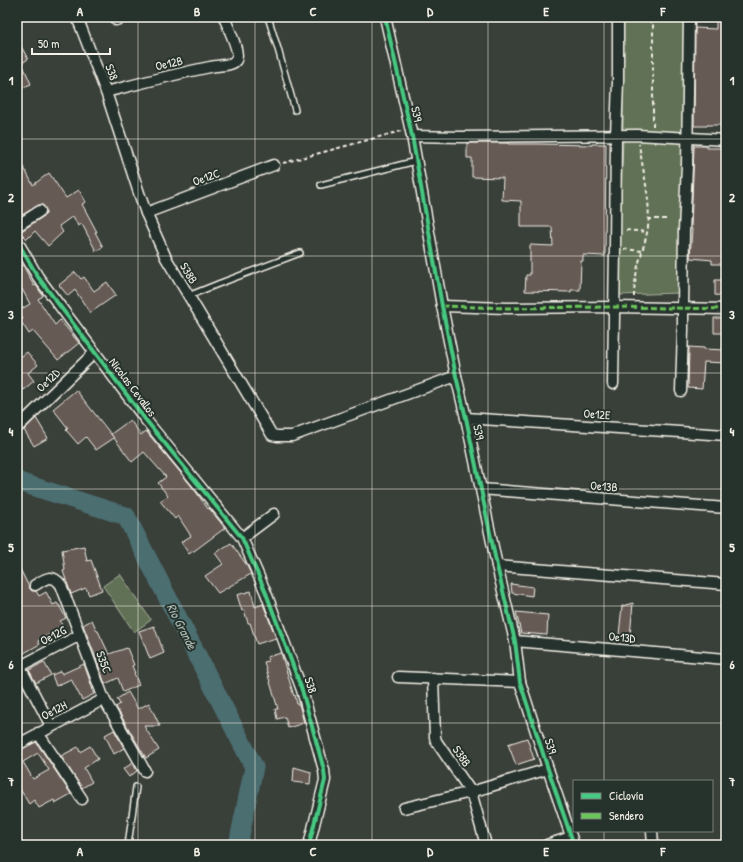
<svg xmlns="http://www.w3.org/2000/svg" width="743" height="862" font-family="'Patrick Hand',sans-serif">
  <rect width="100%" height="100%" fill="#393f39"/>
  <filter id="ink" filterUnits="userSpaceOnUse"><feTurbulence type="fractalNoise" baseFrequency=".025" numOctaves="2"/><feDisplacementMap in="SourceGraphic" scale="8" xChannelSelector="R" yChannelSelector="G"/><feConvolveMatrix kernelMatrix="1 2 1 2 8 2 1 2 1" color-interpolation-filters="sRGB"/></filter>
  <g filter="url(#ink)">
    <!-- green -->
    <g fill="#607154" stroke="#aab19e">
      <path d="M623 17H684L682 133 623 130Z"/>
      <path d="M623 139 683 143 679 293 618 295Z"/>
      <path d="M120 574 151 620 134 632 103 586Z"/>
    </g>
    <g fill="none" stroke-linecap="round" stroke-linejoin="round">
      <!-- river -->
      <path stroke="#4b6e71" stroke-width="19" d="M17 480 19 482 126 516 254 767 238 845"/>
    </g>
    <!-- building -->
    <g fill="#665a55" stroke="#f4f1e8" fill-rule="evenodd">
      <path d="M716 17H726V125H707V126H694L695 28 716 29Z"/>
      <path d="M17 39 28 59 22 63 31 84 17 90Z"/>
      <path d="M467 143H508V144H537L592 145V144H606L605 256 583 255V261H581L580 290H571V292L525 291 526 275H530V245L553 246 552 227H521V201L502 200 503 178 472 177V158H467Z"/>
      <path d="M694 146H707V148H726V264H712V260L690 258 692 229H691Z"/>
      <path d="M17 154 33 185 49 173 66 198 79 190 86 202 82 204 97 232H95L103 247 96 251 82 224 78 226 73 216 59 226 63 232 48 246 35 231 27 239 20 232 44 216 46 214V210L43 205H39L17 218Z"/>
      <path d="M23 265 34 286 36 285 43 296 38 299 55 325 60 320 79 343 58 360 33 331 29 334 20 320 23 319 18 311 30 304 22 289 20 290 17 284V268Z"/>
      <path d="M75 272 81 279 84 277 94 291 107 282 116 295 90 313 75 290 68 296 59 285Z"/>
      <path d="M715 280H726L725 296 715 295Z"/>
      <path d="M714 318H726L725 333H714Z"/>
      <path d="M689 347 704 348V349L726 350V363L704 362 702 389 688 388Z"/>
      <path d="M27 352 38 365 28 373 34 381 23 390 17 383V360Z"/>
      <path d="M76 390 114 438 96 450 86 437 78 444 66 430 68 428 53 409Z"/>
      <path d="M36 418 48 438 34 446 24 430Z"/>
      <path d="M130 420 141 435 146 431 194 489 208 509 209 508 225 528 194 551H193L189 554 181 542 191 536 178 516 175 519 160 501 168 496 158 483 166 477 144 452 132 462 111 434Z"/>
      <path d="M231 543 246 564 251 574 218 593 205 576 223 564 215 553Z"/>
      <path d="M84 546 87 561 91 560 102 590 89 595 86 588 71 594 63 571 65 570 62 550Z"/>
      <path d="M17 563 30 589 32 591H36L39 596 46 592 53 605 57 603 58 605H59L66 618 60 621 65 631 57 635 55 631 38 641 40 644 17 657Z"/>
      <path d="M511 584 533 587 532 596 512 593Z"/>
      <path d="M251 591 255 607 263 604 276 638 257 644 250 623H248L244 610 242 611 237 595Z"/>
      <path d="M633 603 630 636 619 635 622 606Z"/>
      <path d="M516 612 548 615 547 635 521 633Z"/>
      <path d="M92 620 97 631H98L109 654 127 648 134 665 132 666 135 673H134L139 685 123 692 118 678 105 684 96 658 83 625Z"/>
      <path d="M154 626 164 653 150 659 139 631Z"/>
      <path d="M281 653 294 696 295 695 297 704H299L304 723 288 728 285 717 277 719 275 709H278L264 662 268 661 267 657Z"/>
      <path d="M44 662 51 675 36 683 29 670Z"/>
      <path d="M84 664 93 690H92L94 694 82 700 71 679 56 686 52 675 61 671 62 674Z"/>
      <path d="M128 692 138 709 149 703 160 726H144L159 750 146 758 137 743 116 707 120 704 117 699Z"/>
      <path d="M114 730 124 748 114 754 105 735Z"/>
      <path d="M527 738 534 759 516 765 508 744Z"/>
      <path d="M36 742 71 794 55 803 54 800 39 808 34 800 29 804 20 789 17 791V751ZM38 753 49 770 33 779 23 762Z"/>
      <path d="M90 746 98 759 84 768 92 782 82 788 61 756 78 747 80 752Z"/>
      <path d="M133 763 137 771 129 777 123 769Z"/>
      <path d="M294 767 311 772 310 784 293 782Z"/>
    </g>
    <g fill="none" stroke-linecap="round" stroke-linejoin="round">
      <defs>
        <g id="service">
          <path d="M268 17 278 49 295 110"/>
          <path d="M321 185 416 161"/>
          <path d="M188 296 218 284 300 253"/>
          <path d="M128 845 136 787"/>
        </g>
        <g id="minor">
          <path d="M77 17 106 92 139 193 146 213 166 258 272 435 277 436H292L456 376"/>
          <path d="M385 17 412 136 442 306 456 376 466 418 497 566 515 641 520 682 548 769 574 845"/>
          <path d="M116 20 124 17"/>
          <path d="M106 92C141 83 175 74 210 67 217 65 233 66 236 60 241 53 227 25 224 17"/>
          <path d="M412 136 461 137 637 135 726 140"/>
          <path d="M146 213 274 165"/>
          <path d="M17 226 40 211"/>
          <path d="M17 241 38 277 145 419 242 538 266 593 302 690 324 770 325 780 309 845"/>
          <path d="M442 306 508 308 614 307 726 309"/>
          <path d="M613 384 615 248 616 136 618 81V17"/>
          <path d="M681 391 683 330V309L684 231 687 166 689 17"/>
          <path d="M466 418 726 435"/>
          <path d="M19 426 95 352"/>
          <path d="M481 489 726 508"/>
          <path d="M242 538 274 514"/>
          <path d="M497 566 726 584"/>
          <path d="M35 585C45 579 52 573 61 585L104 699 145 771"/>
          <path d="M515 641 726 659"/>
          <path d="M20 667 51 726"/>
          <path d="M17 668 80 635"/>
          <path d="M398 677 520 682"/>
          <path d="M433 678 435 737 436 741 471 792 486 845"/>
          <path d="M38 733 82 799"/>
          <path d="M17 745 104 699"/>
          <path d="M404 808 471 792 548 769"/>
          <path d="M652 831 653 845"/>
          <path d="M547 845 571 837"/>
        </g>
      </defs>
      <!-- service casing -->
      <use href="#service" stroke="#f4f1e8" stroke-width="8"/>
      <!-- minor casing -->
      <use href="#minor" stroke="#f4f1e8" stroke-width="13"/>
      <!-- path -->
      <g stroke="#f4f1e8" stroke-width="2" stroke-dasharray="4 3" stroke-linecap="butt">
        <path d="M645 17 648 20 680 22"/>
        <path d="M648 20 653 24V126"/>
        <path d="M283 163 401 131"/>
        <path d="M648 219H668"/>
        <path d="M626 230 647 232"/>
        <path d="M624 249 643 251"/>
        <path d="M634 297C634 293 634 289 635 285 636 265 645 247 648 227 651 198 643 173 639 144"/>
      </g>
      <!-- service -->
      <use href="#service" stroke="#26332d" stroke-width="5"/>
      <!-- minor -->
      <use href="#minor" stroke="#26332d" stroke-width="10"/>
      <!-- quiet -->
      <path stroke="#6ac65a" stroke-width="3" stroke-dasharray="6 3" stroke-linecap="butt" d="M442 306 508 308 614 307 726 309"/>
      <defs>
        <g id="cycleway">
          <path d="M385 17 412 136 442 306 456 376 466 418 497 566 515 641 520 682 548 769 574 845"/>
          <path d="M17 241 38 277 145 419 242 538 266 593 302 690 324 770 325 780 309 845"/>
        </g>
      </defs>
      <!-- cycleway casing -->
      <use href="#cycleway" stroke="#26332d" stroke-width="6"/>
      <!-- cycleway -->
      <use href="#cycleway" stroke="#46c982" stroke-width="4"/>
    </g>
  </g>
  <!-- grid -->
  <path fill="none" stroke="#f4f1e8" stroke-width="1" stroke-opacity="0.55" d="M138 17V845M255 17V845M372 17V845M488 17V845M604 17V781M17 139H726M17 256H726M17 373H726M17 489H726M17 606H726M17 723H726M604 831V845"/>
  <g text-anchor="middle" dominant-baseline="central" stroke-width="4" stroke-linejoin="round" paint-order="stroke">
    <!-- street labels -->
    <g font-size="12" fill="#f4f1e8" stroke="#26332d">
      <text transform="translate(169 63) rotate(-13)">Oe12B</text>
      <text transform="translate(112 72) rotate(69)">S38</text>
      <text transform="translate(417 114) rotate(78)">S39</text>
      <text transform="translate(206 177) rotate(-20)">Oe12C</text>
      <text transform="translate(189 273) rotate(59)">S38B</text>
      <text transform="translate(48 380) rotate(-44)">Oe12D</text>
      <text transform="translate(133 387) rotate(53)">Nicolas Cevallos</text>
      <text transform="translate(597 414) rotate(4)">Oe12E</text>
      <text transform="translate(479 432) rotate(78)">S39</text>
      <text transform="translate(604 486) rotate(4)">Oe13B</text>
      <text transform="translate(53 635) rotate(-27)">Oe12G</text>
      <text transform="translate(622 637) rotate(5)">Oe13D</text>
      <text transform="translate(104 662) rotate(70)">S35C</text>
      <text transform="translate(311 685) rotate(72)">S38</text>
      <text transform="translate(54 710) rotate(-27)">Oe12H</text>
      <text transform="translate(551 746) rotate(73)">S39</text>
      <text transform="translate(462 756) rotate(56)">S38B</text>
    </g>
    <!-- water labels -->
    <g font-size="13" font-style="italic" fill="#b0bdb8" stroke="#26332d">
      <text transform="translate(182 626) rotate(63)">Rio Grande</text>
    </g>
  </g>
  <!-- margin -->
  <rect width="743" height="862" fill="none" stroke="#26332d" stroke-width="44"/>
  <!-- legend -->
  <rect x="573" y="780" width="140" height="52" fill="#26332d" stroke="#787f78"/>
  <rect x="581" y="793" width="20" height="6" fill="#46c982" stroke="#787f78"/>
  <text x="609" y="800" font-size="12" fill="#f4f1e8">Ciclovía</text>
  <rect x="581" y="813" width="20" height="6" fill="#6ac65a" stroke="#787f78"/>
  <text x="609" y="820" font-size="12" fill="#f4f1e8">Sendero</text>
  <!-- scale -->
  <path d="M32 48v6h78v-6" fill="none" stroke="#f4f1e8" stroke-width="2"/>
  <text x="38" y="48" font-size="12" fill="#f4f1e8" stroke="#26332d" stroke-width="3" paint-order="stroke">50 m</text>
  <rect x="22" y="22" width="699" height="818" fill="none" stroke="#f4f1e8" stroke-width="1.5"/>
  <g font-size="13" text-anchor="middle" font-weight="bold" fill="#f4f1e8">
    <text x="80" y="16">A</text>
    <text x="197" y="16">B</text>
    <text x="313" y="16">C</text>
    <text x="430" y="16">D</text>
    <text x="546" y="16">E</text>
    <text x="663" y="16">F</text>
    <text x="11" y="85">1</text>
    <text x="732" y="85">1</text>
    <text x="11" y="202">2</text>
    <text x="732" y="202">2</text>
    <text x="11" y="319">3</text>
    <text x="732" y="319">3</text>
    <text x="11" y="436">4</text>
    <text x="732" y="436">4</text>
    <text x="11" y="552">5</text>
    <text x="732" y="552">5</text>
    <text x="11" y="669">6</text>
    <text x="732" y="669">6</text>
    <text x="11" y="786">7</text>
    <text x="732" y="786">7</text>
    <text x="80" y="856">A</text>
    <text x="197" y="856">B</text>
    <text x="313" y="856">C</text>
    <text x="430" y="856">D</text>
    <text x="546" y="856">E</text>
    <text x="663" y="856">F</text>
  </g>
</svg>
